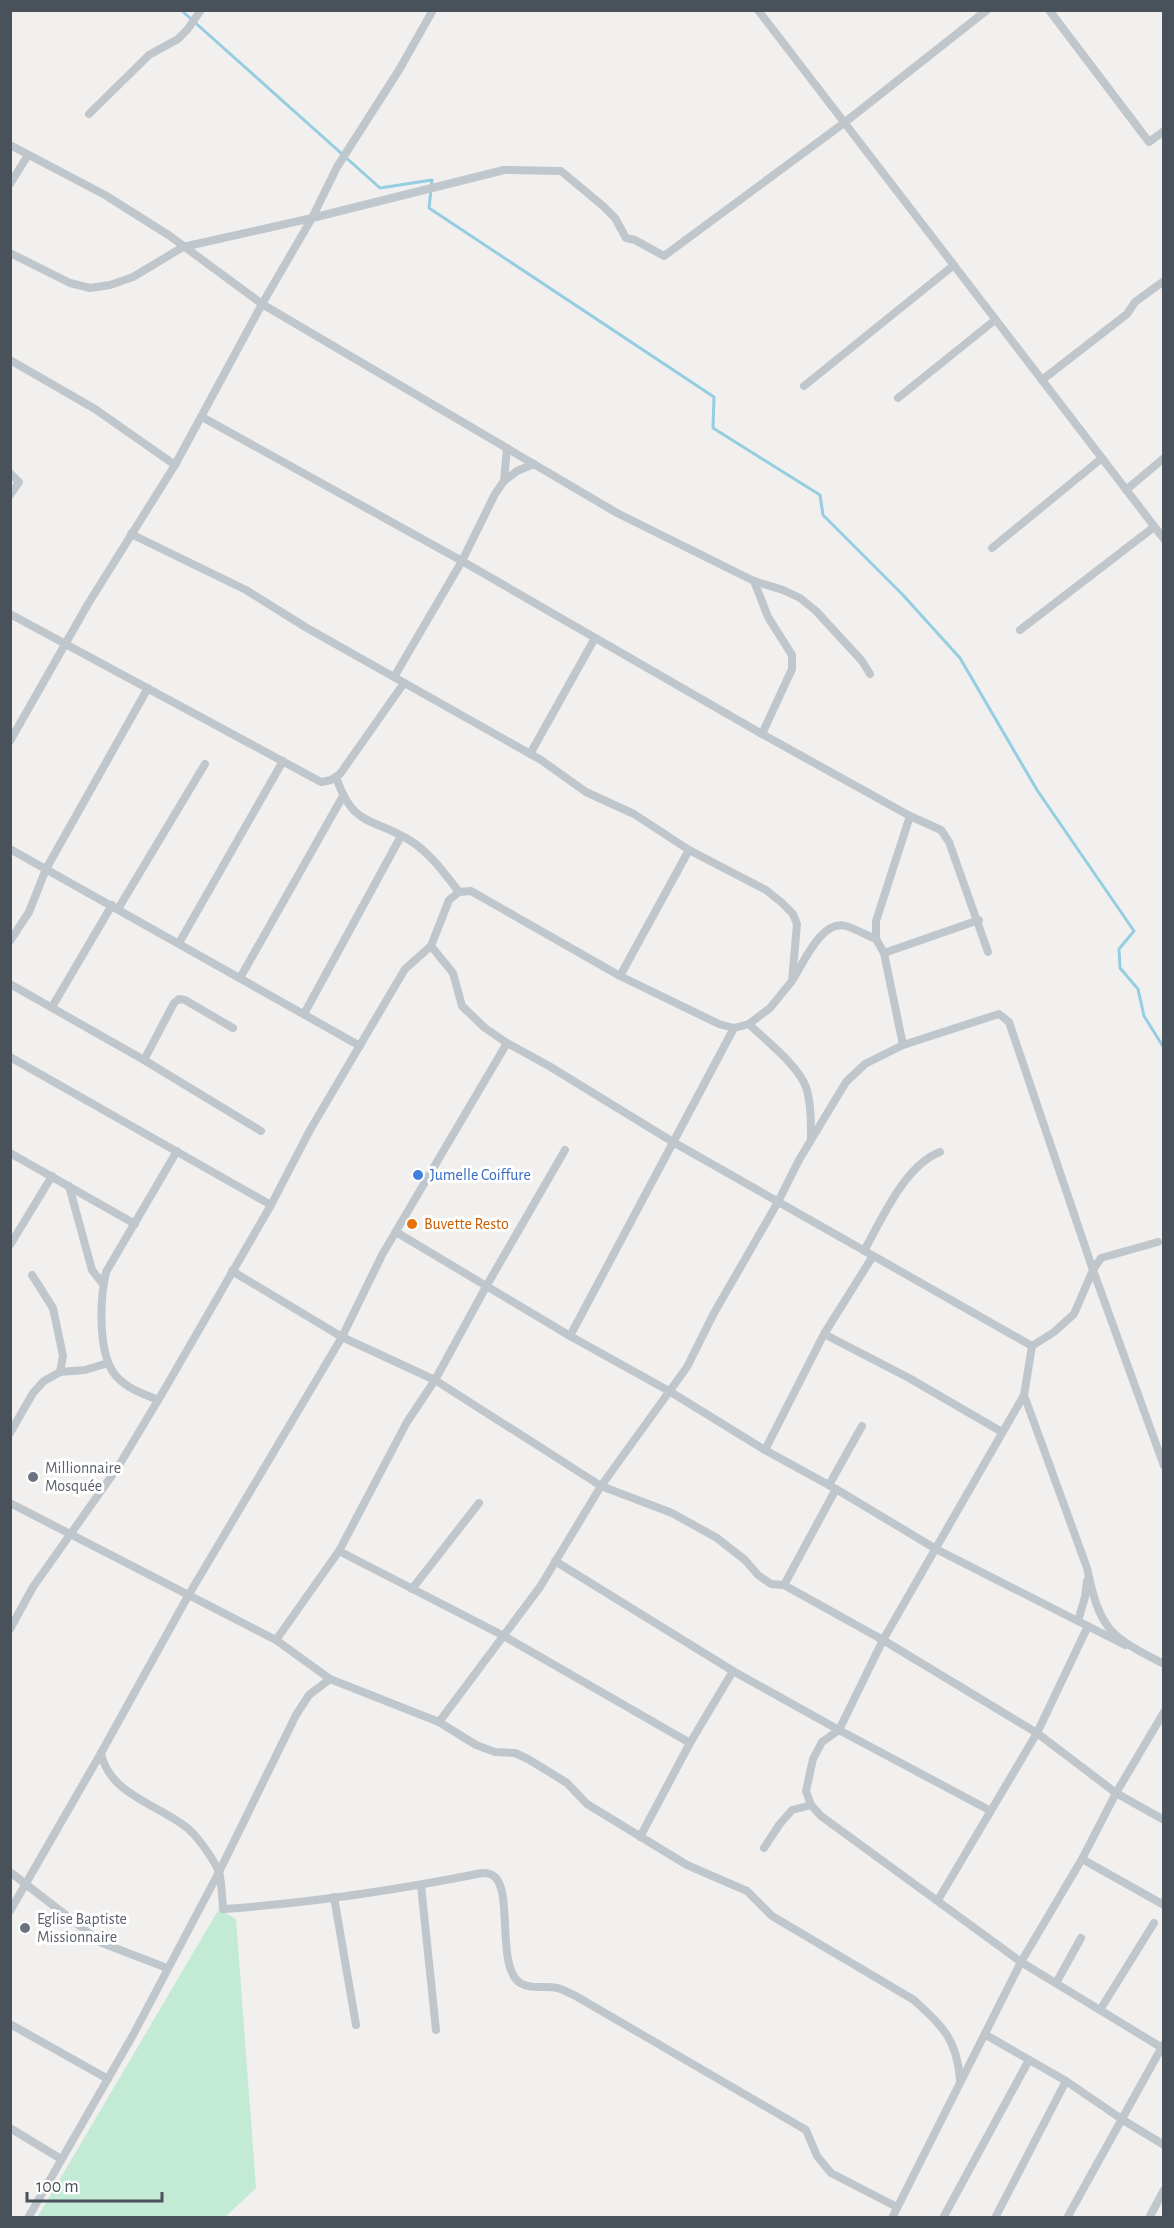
<svg xmlns="http://www.w3.org/2000/svg" width="1174" height="2228" font-family="'Alegreya Sans',sans-serif">
  <rect width="100%" height="100%" fill="#f1f0ef"/>
  <!-- green -->
  <path fill="#c3ead4" d="M219 1909 236 1919 256 2188 225 2217 37 2218Z"/>
  <g fill="none" stroke-linecap="round" stroke-linejoin="round">
    <!-- stream -->
    <path stroke="#95cde1" stroke-width="3" d="M181 10 380 188 432 180 429 208 714 397 713 428 820 495 823 515 902 594 960 658 1037 790 1134 931 1119 949 1120 968 1138 989 1144 1016 1164 1048"/>
    <!-- minor -->
    <g stroke="#bfc6cc" stroke-width="8">
      <path d="M758 10 1164 539"/>
      <path d="M1049 10 1149 142 1164 131"/>
      <path d="M89 114 149 55 178 39 187 30 201 10"/>
      <path d="M10 145 105 195 170 236 262 304 617 513 754 581 783 590 800 598 816 611 862 661 870 674"/>
      <path d="M10 184 28 155"/>
      <path d="M10 253 70 283 90 288 110 285 133 277 183 247 312 218 504 170 561 171 603 206 615 218 626 238 635 240 664 256 844 123 987 10"/>
      <path d="M10 360 95 409 175 465"/>
      <path d="M1042 380 1127 314 1135 302 1164 281"/>
      <path d="M804 386 954 265"/>
      <path d="M898 398 995 320"/>
      <path d="M202 417 462 561 762 734 910 816 941 830 949 842 988 952"/>
      <path d="M10 473 19 482 10 495"/>
      <path d="M504 481 507 448"/>
      <path d="M1126 490 1164 458"/>
      <path d="M131 534 246 590 307 628 541 760 586 792 634 814 689 850 766 890 781 902 793 914 797 924 792 981 770 1008 749 1024 734 1028 719 1024 620 976 471 891 459 892 449 900 431 946 453 973 462 1006 485 1028 507 1043 549 1066 673 1142 1032 1346"/>
      <path d="M992 548 1102 458"/>
      <path d="M754 581 768 617 792 655V669L762 734"/>
      <path d="M10 614 321 782 331 780 340 774 404 683"/>
      <path d="M1020 630 1154 527"/>
      <path d="M394 677 462 561 495 494 504 481 517 471 534 464"/>
      <path d="M10 741 88 604 175 465 262 304 312 218 337 167 399 70 433 10"/>
      <path d="M530 754 595 638"/>
      <path d="M336 777C354 829 371 816 411 841 431 854 445 874 459 892"/>
      <path d="M10 849 360 1046"/>
      <path d="M118 909 205 764"/>
      <path d="M10 941 29 912 46 869 148 688"/>
      <path d="M179 943 283 761"/>
      <path d="M884 953 979 920"/>
      <path d="M620 976 689 850"/>
      <path d="M240 978 343 796"/>
      <path d="M793 979C804 962 822 919 846 926 856 929 866 935 876 939"/>
      <path d="M10 984 144 1060 261 1131"/>
      <path d="M52 1007 112 905"/>
      <path d="M304 1014 401 836"/>
      <path d="M749 1024C766 1041 797 1064 806 1087 811 1103 811 1121 811 1138"/>
      <path d="M903 1045 884 953 876 939V921L910 816"/>
      <path d="M10 1057 271 1205"/>
      <path d="M144 1060 174 1003 179 999 185 1000 233 1028"/>
      <path d="M10 1153 135 1224"/>
      <path d="M69 1186 92 1270 103 1284"/>
      <path d="M396 1232 570 1336 669 1391 765 1450 836 1489 936 1549 1125 1645"/>
      <path d="M10 1245 52 1176"/>
      <path d="M864 1251C882 1219 905 1165 940 1152"/>
      <path d="M232 1271 342 1337 435 1380 601 1486 672 1513 717 1538 745 1560 758 1575 771 1584 784 1585 883 1640 1037 1733 1116 1793 1164 1820"/>
      <path d="M32 1275 53 1308 63 1356 60 1372"/>
      <path d="M824 1334 909 1378 1002 1432"/>
      <path d="M570 1336 734 1028"/>
      <path d="M1032 1346 1054 1332 1074 1314 1093 1270 1101 1258 1158 1242"/>
      <path d="M1024 1395 1087 1568C1100 1630 1109 1636 1164 1664"/>
      <path d="M158 1400C144 1394 128 1389 117 1377 97 1356 100 1299 106 1272L177 1151"/>
      <path d="M10 1433 33 1393 44 1381 60 1372 85 1370 108 1363"/>
      <path d="M765 1450 824 1334 873 1256"/>
      <path d="M829 1485 862 1426"/>
      <path d="M10 1503 276 1640 330 1679 439 1722 540 1587 601 1486 687 1367 714 1313 778 1202 799 1160 846 1082 865 1064 903 1045 999 1014 1009 1022 1093 1270 1164 1466"/>
      <path d="M339 1551 502 1635 690 1743"/>
      <path d="M555 1561 733 1671 839 1730 822 1742 813 1759 806 1791 811 1805 821 1816 1021 1962 1164 2049"/>
      <path d="M784 1585 836 1489"/>
      <path d="M412 1589 479 1503"/>
      <path d="M1078 1621 1085 1597 1087 1581"/>
      <path d="M10 1629 33 1587 118 1467 163 1392 271 1205 310 1130 405 969 431 946"/>
      <path d="M276 1640 339 1551 407 1422 435 1380 487 1285 565 1150"/>
      <path d="M439 1722 476 1745 495 1752 515 1753 528 1759 567 1783 587 1804 687 1865 747 1891 772 1916 914 2000C943 2027 957 2039 960 2080"/>
      <path d="M101 1753C109 1794 157 1804 186 1827 197 1835 214 1860 219 1872 222 1883 222 1898 223 1909 310 1903 397 1890 482 1873 487 1873 492 1874 495 1877 513 1894 496 1966 520 1983 531 1990 546 1985 557 1988 563 1989 568 1993 574 1995L806 2130 817 2156 831 2173 897 2207"/>
      <path d="M989 1810 839 1730 883 1640 1024 1395 1032 1346"/>
      <path d="M640 1837 690 1743 733 1671"/>
      <path d="M764 1848 779 1825 792 1810 811 1805"/>
      <path d="M1082 1859 1164 1905"/>
      <path d="M10 1872 102 1943 167 1968"/>
      <path d="M421 1885 436 2030"/>
      <path d="M334 1897 356 2025"/>
      <path d="M938 1900 1037 1733 1088 1626"/>
      <path d="M10 1911 101 1753 188 1596 342 1337 382 1255 507 1043"/>
      <path d="M1056 1983 1081 1938"/>
      <path d="M1100 2010 1154 1923"/>
      <path d="M10 2024 108 2079"/>
      <path d="M986 2035 1066 2081 1123 2120 1164 2145"/>
      <path d="M10 2128 61 2159"/>
      <path d="M28 2218 133 2035 219 1872 296 1715 309 1695 330 1679"/>
      <path d="M892 2218 1021 1962 1082 1859 1116 1793 1164 1712"/>
      <path d="M943 2218 1029 2060"/>
      <path d="M995 2218 1066 2081"/>
      <path d="M1067 2218 1163 2045"/>
      <path d="M1149 2218 1164 2190"/>
    </g>
  </g>
  <!-- markers -->
  <circle fill="#3f7fe0" stroke="#fff" stroke-width="2" cx="418" cy="1175" r="6"/>
  <circle fill="#e8710a" stroke="#fff" stroke-width="2" cx="412" cy="1224" r="6"/>
  <g fill="#6b7280" stroke="#fff" stroke-width="2">
    <circle cx="33" cy="1477" r="6"/>
    <circle cx="25" cy="1928" r="6"/>
  </g>
  <g text-anchor="middle" dominant-baseline="central" stroke-width="6" stroke-linejoin="round" paint-order="stroke">
    <!-- shop labels -->
    <g font-size="16" fill="#366cbe" stroke="#fff" text-anchor="start">
      <text x="430" y="1175">Jumelle Coiffure</text>
    </g>
    <!-- food labels -->
    <g font-size="16" fill="#c56008" stroke="#fff" text-anchor="start">
      <text x="424" y="1224">Buvette Resto</text>
    </g>
    <!-- worship labels -->
    <g font-size="16" fill="#5b616d" stroke="#fff" text-anchor="start">
      <text x="45" y="1468">Millionnaire<tspan x="45" dy="18">Mosquée</tspan></text>
      <text x="37" y="1919">Eglise Baptiste<tspan x="37" dy="18">Missionnaire</tspan></text>
    </g>
  </g>
  <!-- border -->
  <rect width="1174" height="2228" fill="none" stroke="#49515a" stroke-width="24"/>
  <!-- scale -->
  <path d="M27 2192v9h135v-9" fill="none" stroke="#49515a" stroke-width="3"/>
  <text x="36" y="2192" font-size="18" fill="#49515a" stroke="#ffffff" stroke-width="4.5" paint-order="stroke">100 m</text>
</svg>
